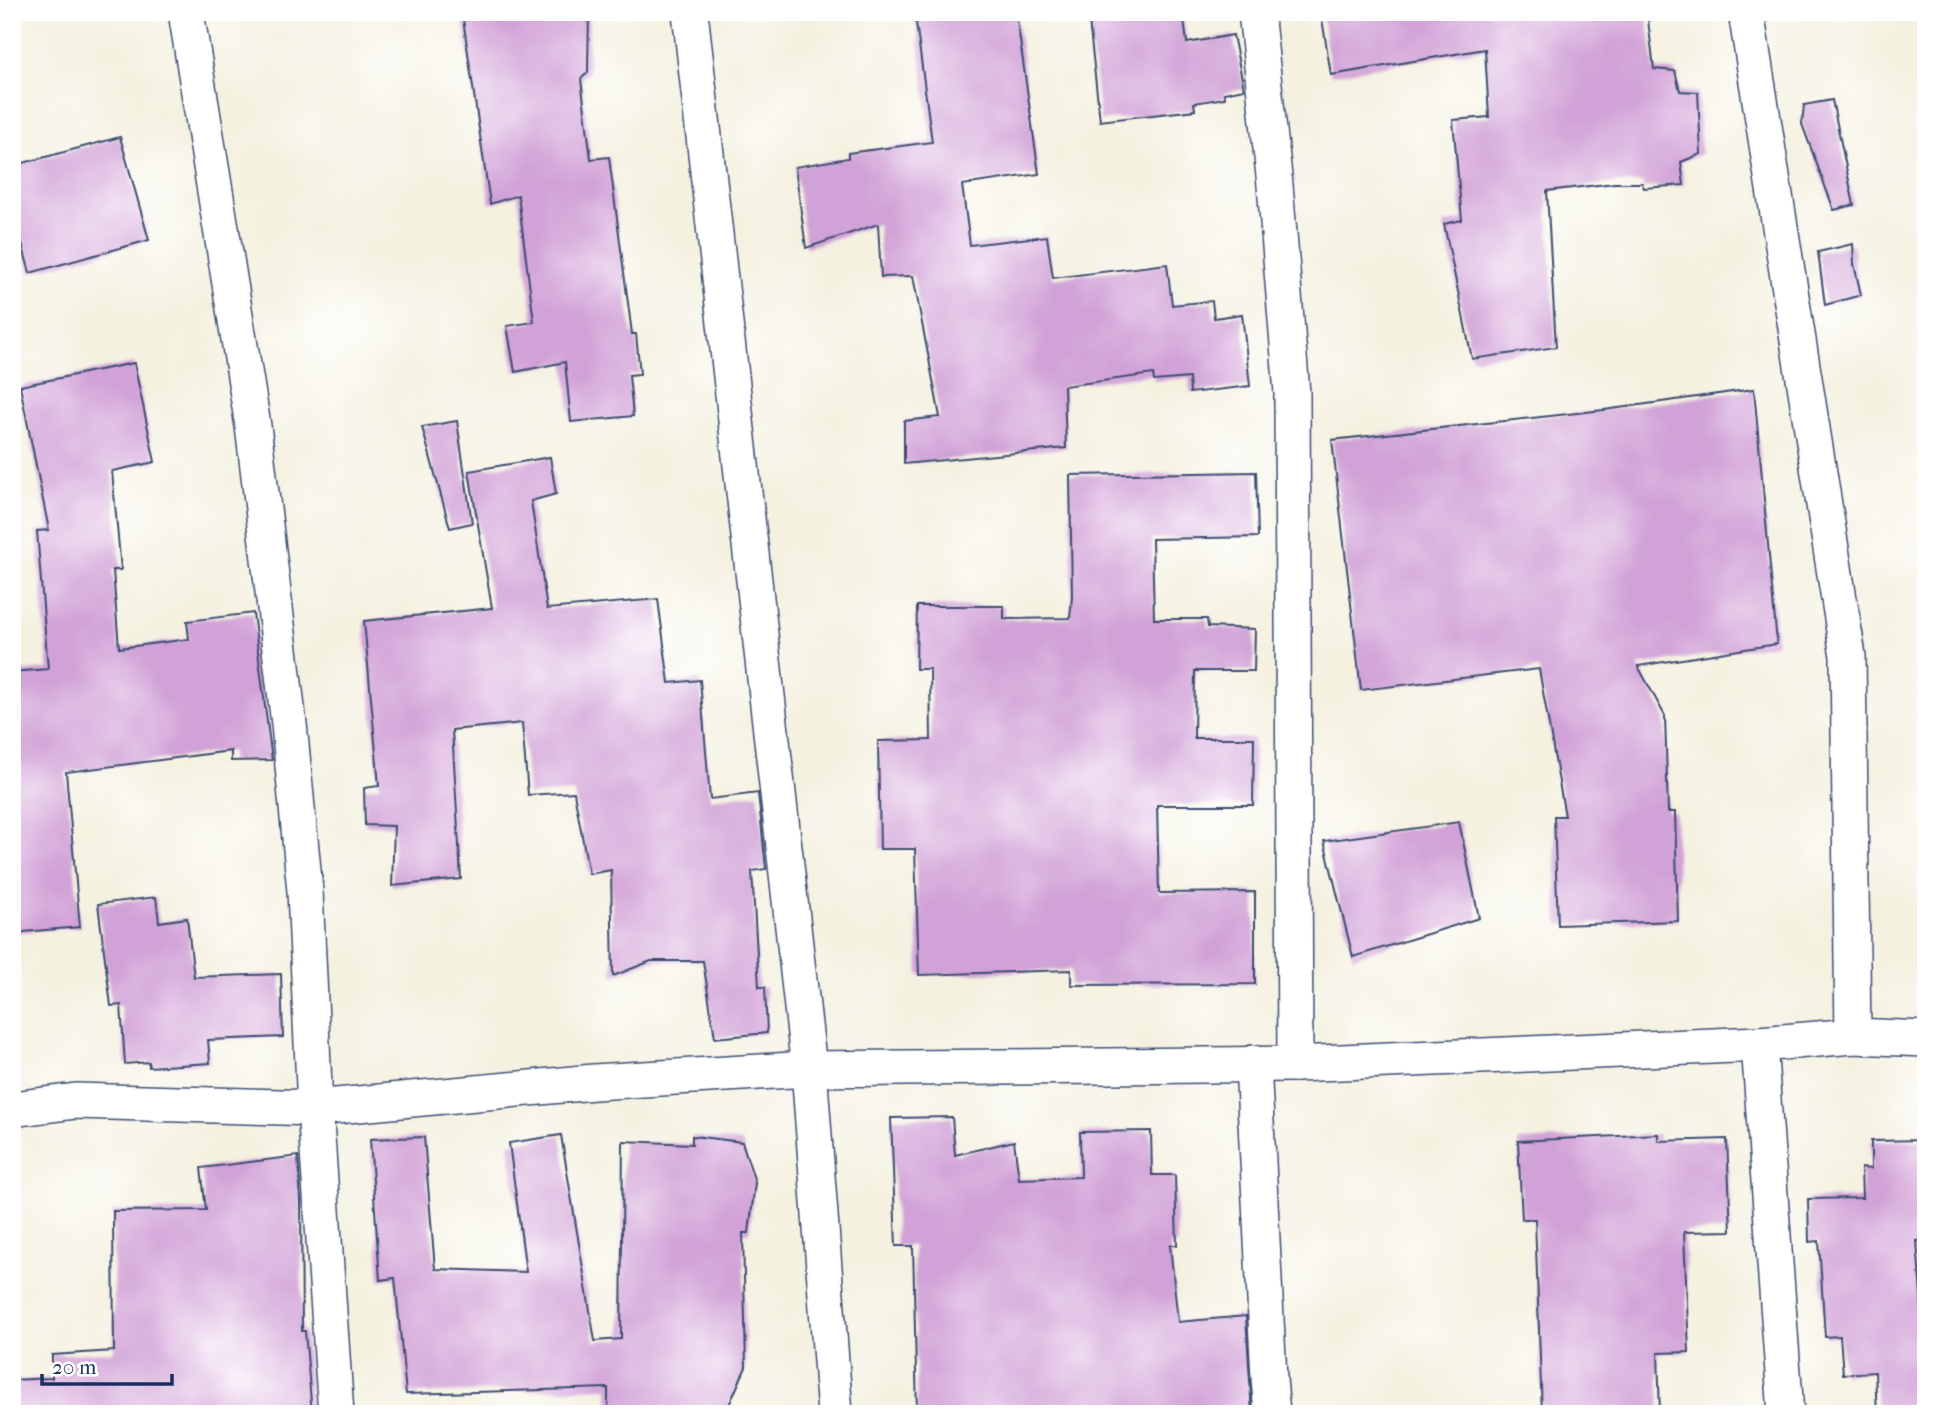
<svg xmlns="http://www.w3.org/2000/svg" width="1938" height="1426" font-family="'IM FELL French Canon',serif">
  <rect width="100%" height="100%" fill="#fff"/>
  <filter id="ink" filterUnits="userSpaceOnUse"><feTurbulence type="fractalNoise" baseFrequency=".0143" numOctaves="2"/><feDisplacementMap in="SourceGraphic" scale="14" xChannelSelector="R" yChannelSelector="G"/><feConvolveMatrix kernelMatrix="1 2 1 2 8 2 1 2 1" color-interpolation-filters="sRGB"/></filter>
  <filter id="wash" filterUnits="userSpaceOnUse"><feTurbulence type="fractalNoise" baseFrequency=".00686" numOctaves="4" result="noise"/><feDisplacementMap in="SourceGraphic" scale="28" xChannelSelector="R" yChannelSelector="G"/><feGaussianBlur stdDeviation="1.57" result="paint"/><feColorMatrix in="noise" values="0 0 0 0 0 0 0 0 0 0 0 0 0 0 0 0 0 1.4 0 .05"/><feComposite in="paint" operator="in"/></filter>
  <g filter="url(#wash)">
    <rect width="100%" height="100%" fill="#f4f1e0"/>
    <g id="blocks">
      <!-- building -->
      <g fill="#d1a2d7">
        <path d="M462 12H589L588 72 581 79 591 159 609 157 632 334H636L640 374 629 375 633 416 571 422 565 362 515 372 507 326 534 322 518 195 490 204Z"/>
        <path d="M938 12H1016L1039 174 962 185 970 245 1047 236 1053 278 1167 264 1172 305 1212 301 1214 318 1242 314 1250 386 1190 393 1189 378 1154 381 1153 374 1064 386 1066 448 904 464V421L940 417 913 276 881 277 878 224 806 248 795 167 848 158V153L932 142 915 15Z"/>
        <path d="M1088 12H1183L1187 43 1233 35 1244 89 1224 93 1225 98 1194 103 1195 110 1100 121Z"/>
        <path d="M1321 12H1647L1654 69 1675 71 1680 91 1698 92 1701 154 1681 162 1684 185 1644 188 1642 183H1615L1547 191 1556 347 1472 359 1444 224 1462 220 1453 120 1489 117 1485 49 1331 75Z"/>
        <path d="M1832 100 1854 205 1834 210 1802 124 1804 105Z"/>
        <path d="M120 137 149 240 30 273 12 207V166Z"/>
        <path d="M1853 244 1854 264 1861 295 1825 305 1818 252Z"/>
        <path d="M134 363 155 462 112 471 121 570H113L119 648 189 639 187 621 253 613 272 760 231 761V751L66 772 80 927 12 933V672L48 669 37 531 49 530 20 386Z"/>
        <path d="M1754 389 1777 644 1638 666 1665 716 1668 812H1675L1678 921 1558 925 1554 816H1565L1539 669 1361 690 1332 440 1604 410Z"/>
        <path d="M457 421 472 523 450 528 422 427Z"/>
        <path d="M550 457 556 494 531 501 547 609 658 599 669 683 700 680 710 799 758 793 766 869 752 871 759 987H765L767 1033 715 1038 703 961H651L613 976 611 870 589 874 574 792 528 795 522 723 452 730 461 879 392 886 394 826 365 825 364 788 379 786 364 621 492 608 469 471Z"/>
        <path d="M1256 472 1258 537 1152 539 1154 619H1207L1208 627 1255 629 1254 671H1195L1194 738H1254L1253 805H1157L1159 893 1255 892V984L1071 985V970L919 975 915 849H880L878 741 931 740 930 669H916L917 606H1004V619L1070 618 1072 597 1070 475Z"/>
        <path d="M1459 822 1479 918 1353 957 1324 841Z"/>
        <path d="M156 897 159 922 187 918 194 977 281 974 283 1037 208 1040 210 1063 149 1067V1062L125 1064 121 1005 111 1006 98 904Z"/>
        <path d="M952 1117 955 1155 1014 1141 1019 1179 1081 1177 1080 1132 1151 1131 1152 1175H1175L1177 1245H1170L1178 1322 1246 1316 1252 1414H917L913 1246H896L891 1118Z"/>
        <path d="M1658 1134V1141L1727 1139 1731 1231 1684 1232 1689 1352 1658 1353 1660 1414H1542L1535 1219H1522L1518 1141Z"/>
        <path d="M561 1135 595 1341 621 1339 623 1141 692 1144V1136L742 1142 755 1182 749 1233H743L746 1367 725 1414H608V1388L406 1394 395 1278 380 1280 370 1139 424 1137 435 1269 526 1272 509 1143Z"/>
        <path d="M1926 1140V1240L1917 1241 1926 1366V1414H1877L1875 1372 1843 1374 1840 1336 1825 1337 1819 1241 1809 1242 1808 1199 1862 1198 1861 1168 1871 1169V1141Z"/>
        <path d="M298 1156 301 1201 302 1331H305L312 1414H12V1380L52 1378V1355L114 1351 113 1211 206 1210 201 1168Z"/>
      </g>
    </g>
  </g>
  <g filter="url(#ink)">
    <use href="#blocks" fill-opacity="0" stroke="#3c4c72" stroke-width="2"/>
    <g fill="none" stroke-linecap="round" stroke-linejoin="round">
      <defs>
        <g id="street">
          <path d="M186 12 253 426 289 724 305 891 315 1108 336 1414"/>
          <path d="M690 12 809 1069 835 1414"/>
          <path d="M1256 12 1275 185 1292 393 1295 1064"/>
          <path d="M1746 12 1848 656 1853 1036"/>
          <path d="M1759 1044 1786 1414"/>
          <path d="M1253 1063 1269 1378 1272 1414"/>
          <path d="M12 1109 76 1101 315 1108 594 1082 809 1069 1295 1064 1759 1044 1853 1036 1926 1039"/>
        </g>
      </defs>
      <!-- street casing -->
      <use href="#street" stroke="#3c4c72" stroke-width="38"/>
      <!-- street -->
      <use href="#street" stroke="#fff" stroke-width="35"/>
    </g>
  </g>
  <!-- margin -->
  <rect width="1938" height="1426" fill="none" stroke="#fff" stroke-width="42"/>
  <!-- scale -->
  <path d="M42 1374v10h130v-10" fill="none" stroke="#1b2f5e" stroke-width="3.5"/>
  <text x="52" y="1374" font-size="21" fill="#1b2f5e" stroke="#ffffff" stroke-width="5" paint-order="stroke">20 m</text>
</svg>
